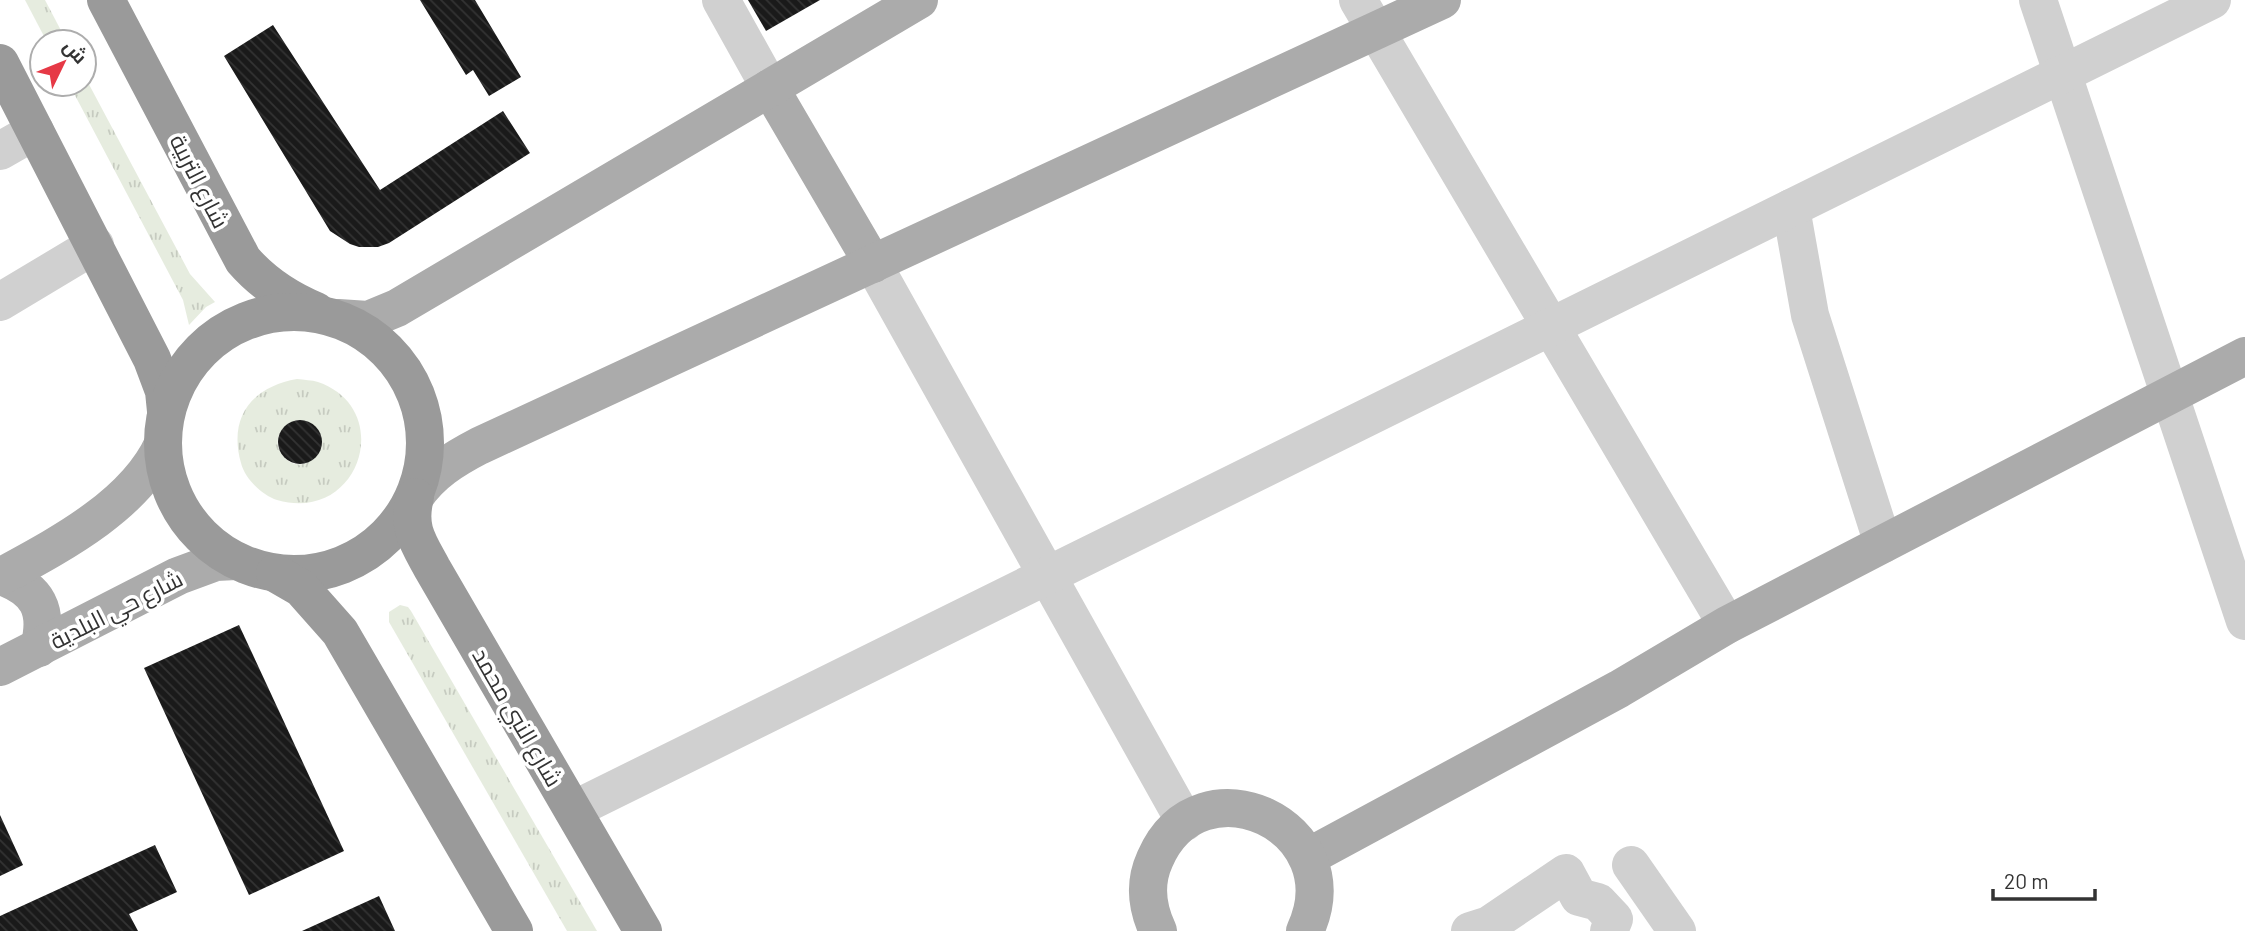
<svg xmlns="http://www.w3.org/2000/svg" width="2245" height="931" font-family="Barlow,Cairo,sans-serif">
  <defs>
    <pattern id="grass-tufts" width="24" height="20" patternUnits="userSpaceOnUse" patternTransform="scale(1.75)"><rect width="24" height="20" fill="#e6ecdf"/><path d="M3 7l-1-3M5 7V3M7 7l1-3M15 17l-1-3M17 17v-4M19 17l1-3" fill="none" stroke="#c6cbc0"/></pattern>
    <pattern id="building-back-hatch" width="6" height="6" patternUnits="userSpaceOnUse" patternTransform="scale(1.75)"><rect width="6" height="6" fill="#1a1a1a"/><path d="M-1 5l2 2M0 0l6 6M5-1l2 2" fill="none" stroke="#333"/></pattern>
  </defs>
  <rect width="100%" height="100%" fill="#fff"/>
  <!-- grass -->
  <g fill="url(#grass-tufts)" fill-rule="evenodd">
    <path d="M25 0H45L67 42H47Z"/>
    <path d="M84 75 190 274 215 302 206 307 189 325 183 300 69 84H84Z"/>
    <path d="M297 379C304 380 312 380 318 382 396 409 360 524 277 500 262 495 245 479 241 463 228 417 252 387 297 379ZM298 420C345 425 310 485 284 457 270 442 281 424 298 420Z"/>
    <path d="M400 605 408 607 411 611 597 931H567L389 622V612Z"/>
  </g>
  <!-- building -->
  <g fill="url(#building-back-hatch)">
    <path d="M420 0H475L521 77 489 96 473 70 466 75Z"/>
    <path d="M748 0H820L766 31Z"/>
    <path d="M273 25 380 190 503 111 530 153 389 243 378 247H359L350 244 330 231 224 56Z"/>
    <circle cx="300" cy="442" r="22"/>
    <path d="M239 625 344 851 249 895 144 668Z"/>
    <path d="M0 815 23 865 0 876Z"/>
    <path d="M155 845 177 892 129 914 138 931H0V916Z"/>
    <path d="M379 896 395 931H302Z"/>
  </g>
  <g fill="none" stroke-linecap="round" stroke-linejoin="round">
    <!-- minor -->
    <g stroke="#d0d0d0" stroke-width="38">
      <path d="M721 0 770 88"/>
      <path d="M1358 0 1727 625"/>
      <path d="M2038 0 2245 621"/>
      <path d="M0 151 35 131"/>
      <path d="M1791 208 1810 315 1883 544"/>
      <path d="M873 264 1185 822"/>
      <path d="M0 302 95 245"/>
      <path d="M573 810 2212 0"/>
      <path d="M1631 865 1677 931"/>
      <path d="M1470 931 1489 925 1566 873 1579 897 1598 902 1614 919 1609 931"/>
    </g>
    <!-- major -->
    <g stroke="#ababab" stroke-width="38">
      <path d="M770 88 873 264"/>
      <path d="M338 318 368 320 397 308 919 0"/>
      <path d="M415 497C431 473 454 459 479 446L1442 0"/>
      <path d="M1 576C38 589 49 610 39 648"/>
      <path d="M0 577C57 546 135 506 163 444"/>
      <path d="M0 667 178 576 216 562 236 561"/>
      <path d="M1308 857 1619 689 1727 625 2245 356"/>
      <path d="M1158 931C1147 908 1144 883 1155 859 1200 755 1354 826 1305 931"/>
    </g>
    <!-- highway -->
    <g stroke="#9a9a9a" stroke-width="38">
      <path d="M106 0 243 260C263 283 287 299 316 311"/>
      <path d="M0 63 152 359 164 391 166 411"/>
      <circle cx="294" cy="443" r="131"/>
      <path d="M415 497C407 528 418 542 432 568L643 931"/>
      <path d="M275 573 301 588 340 632 514 931"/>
    </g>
  </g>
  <g text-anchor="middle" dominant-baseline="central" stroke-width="7" stroke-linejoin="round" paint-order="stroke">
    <!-- street labels -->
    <g font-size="23" fill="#333" stroke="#fff">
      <text transform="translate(200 181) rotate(63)">شارع التربية</text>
      <text transform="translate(116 609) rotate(-27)">شارع حي البلدية</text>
      <text transform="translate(518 717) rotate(60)">شارع النبي محمد</text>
    </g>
  </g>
  <!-- north arrow -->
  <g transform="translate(63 63) rotate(47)"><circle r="33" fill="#ffffff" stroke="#adadad" stroke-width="2"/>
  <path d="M0-5L12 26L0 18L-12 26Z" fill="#e63946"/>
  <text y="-10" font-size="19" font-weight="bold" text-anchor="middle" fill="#333333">ش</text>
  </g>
  <!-- scale -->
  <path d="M1993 889v10h102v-10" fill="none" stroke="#333333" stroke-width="3.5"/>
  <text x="2004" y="889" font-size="21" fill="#333333" stroke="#ffffff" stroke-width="5" paint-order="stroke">20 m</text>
</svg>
